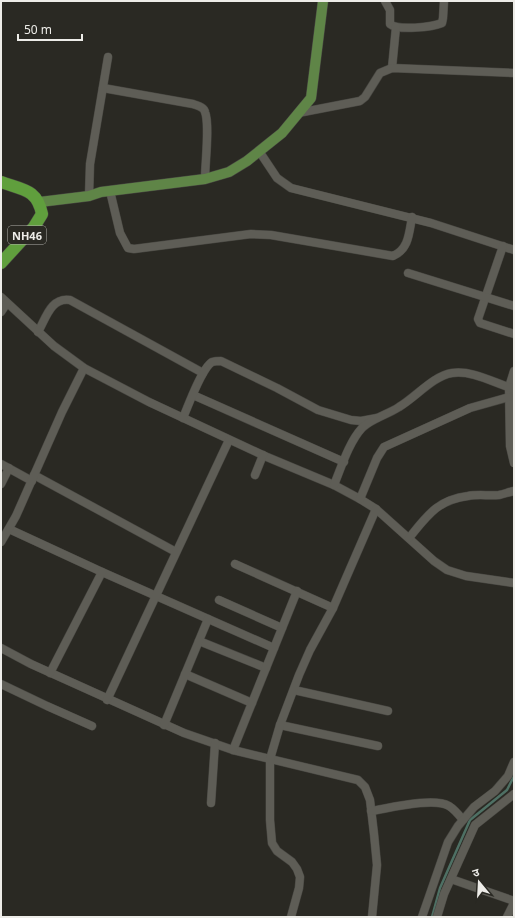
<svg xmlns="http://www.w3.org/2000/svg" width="515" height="918" font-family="'Noto Sans','Noto Sans Devanagari',sans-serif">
  <rect width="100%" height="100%" fill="#2a2923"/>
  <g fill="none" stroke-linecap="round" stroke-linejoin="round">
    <!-- stream -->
    <path stroke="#4e7064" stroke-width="2.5" d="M432 917 440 888 470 820 507 790 514 776"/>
    <defs>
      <g id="minor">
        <path d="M385 1 390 10V24C398 31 432 27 442 23L443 18 444 1"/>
        <path d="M392 68 396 27"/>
        <path d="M103 88 193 104C198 106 204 107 205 112 210 124 205 164 205 179"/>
        <path d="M298 113 360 101 365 97 380 73 392 68 514 73"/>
        <path d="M259 151 277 178 291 188 431 223 514 250"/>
        <path d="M110 191 120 233 128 248 134 249 251 234 271 235 393 256C409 249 409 233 412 217"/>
        <path d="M89 196 90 164 108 57"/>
        <path d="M503 246 478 319 480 323 514 334"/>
        <path d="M408 273 514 306"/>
        <path d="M1 297 54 346 84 368 149 402 267 457 334 485 360 499 376 509 434 561 447 570 466 576 514 583"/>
        <path d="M1 312 7 303"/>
        <path d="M38 332C46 318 51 297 70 300L203 373"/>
        <path d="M514 371 509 387 510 446 514 463"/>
        <path d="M193 395 344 462"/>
        <path d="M183 418C188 406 202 368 212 362 215 361 218 361 221 361L277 388 318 410 351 420 361 421 377 418"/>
        <path d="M1 464 32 481"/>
        <path d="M34 475 176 552"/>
        <path d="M255 475 263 455"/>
        <path d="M1 484 9 468"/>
        <path d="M334 485C341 468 349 442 362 428 372 418 387 415 399 407 416 397 433 376 452 373 473 370 494 383 514 389"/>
        <path d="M360 499 377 458 384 447 470 408 509 397"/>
        <path d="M9 529 102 572 274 648"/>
        <path d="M409 538C427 516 437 500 468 496 478 494 489 496 499 495 504 494 509 492 514 491"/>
        <path d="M1 542 16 516 62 412 84 368"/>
        <path d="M235 564 333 608"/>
        <path d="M219 600 282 628"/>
        <path d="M199 641 266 668"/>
        <path d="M1 648 31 664 184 733 233 750 358 780 365 787 370 800 374 834 377 865 372 917"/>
        <path d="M50 673 102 572"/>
        <path d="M185 674 252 703"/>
        <path d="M1 684 47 706 92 726"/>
        <path d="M294 690 388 711"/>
        <path d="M107 700 229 440"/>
        <path d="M164 725 208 619"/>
        <path d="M280 725 378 746"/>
        <path d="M233 750 297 591"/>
        <path d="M211 803 215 743"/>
        <path d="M371 811C390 808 434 797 449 806 454 809 459 815 463 820"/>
        <path d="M451 879 514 901"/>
        <path d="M291 917 299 888 300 877 297 869 292 862 277 851 272 843 270 820V759L280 725 299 675 310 650 333 608 376 509"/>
        <path d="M422 917 448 842 458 826 474 807 495 791 508 776 514 762"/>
        <path d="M437 917 444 894 475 825 514 794"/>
        <path d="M507 917 514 903"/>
      </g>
      <path id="major" d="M40 202 89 196 101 192 205 179 229 172 247 161 282 133 311 98 323 1"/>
      <path id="highway" d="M1 182C23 190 37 189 42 214L34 227 1 263"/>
    </defs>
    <!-- minor casing -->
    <use href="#minor" stroke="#474641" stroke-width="9"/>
    <!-- major casing -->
    <use href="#major" stroke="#474641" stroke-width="11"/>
    <!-- highway casing -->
    <use href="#highway" stroke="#474641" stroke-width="13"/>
    <!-- minor -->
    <use href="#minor" stroke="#5e5d56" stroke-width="8"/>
    <!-- major -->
    <use href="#major" stroke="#5f8547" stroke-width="10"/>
    <!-- highway -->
    <use href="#highway" stroke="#609f3d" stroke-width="12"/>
  </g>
  <g text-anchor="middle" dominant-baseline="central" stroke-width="3.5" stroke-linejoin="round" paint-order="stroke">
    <!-- shield labels -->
    <rect fill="#2a2923" stroke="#b2b2ad" stroke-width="1" x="8" y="226" width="38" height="18" rx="3"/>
    <g font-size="11" font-weight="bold" fill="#edece8">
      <text x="27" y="235">NH46</text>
    </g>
  </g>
  <!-- border -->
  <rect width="515" height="918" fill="none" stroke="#edece8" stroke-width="4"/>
  <!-- north arrow -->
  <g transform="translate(479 882) rotate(342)" stroke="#2a2923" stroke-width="3" paint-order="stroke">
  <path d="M0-3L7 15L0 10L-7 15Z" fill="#edece8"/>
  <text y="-6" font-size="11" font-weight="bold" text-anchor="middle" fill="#edece8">उ</text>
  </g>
  <!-- scale -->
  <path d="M18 34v6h64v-6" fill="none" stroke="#edece8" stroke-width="2"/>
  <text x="24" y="34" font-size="12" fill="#edece8" stroke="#2a2923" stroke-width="3" paint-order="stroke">50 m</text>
</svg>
